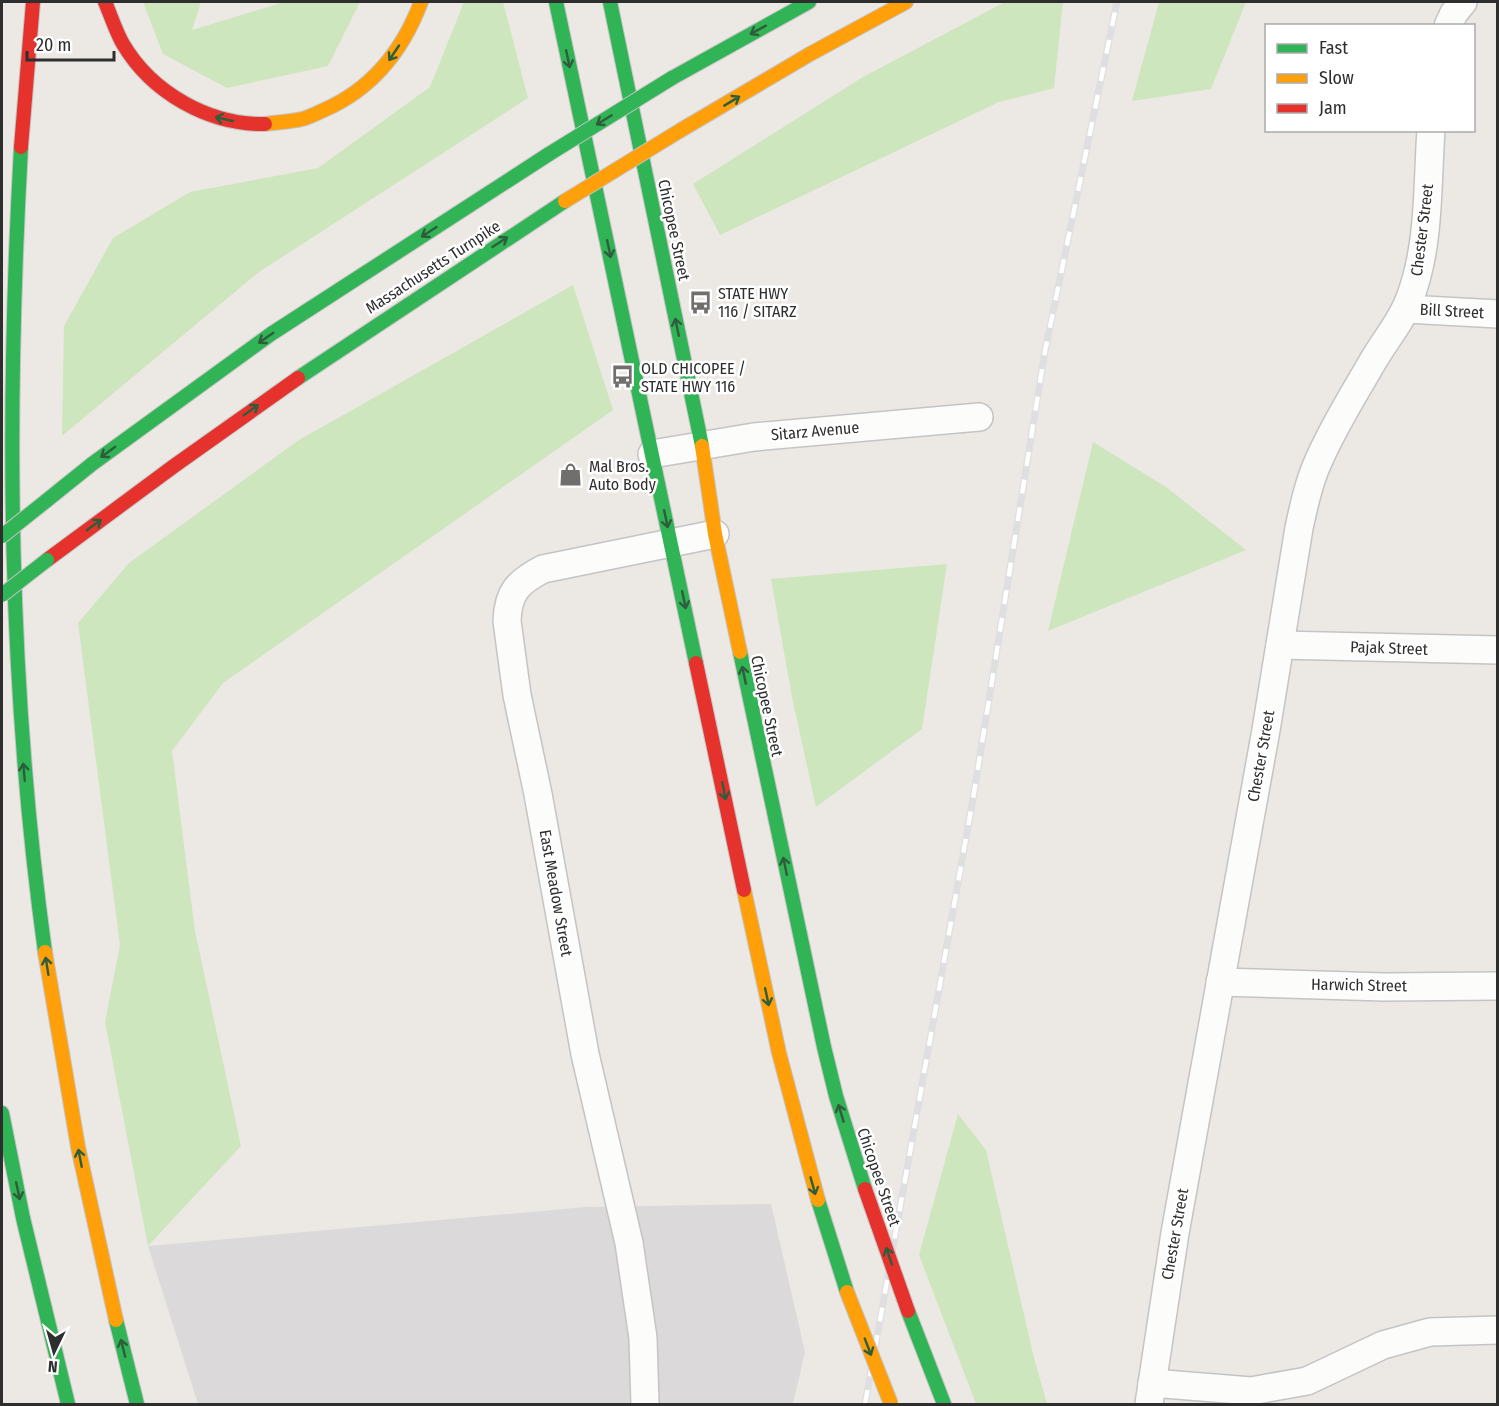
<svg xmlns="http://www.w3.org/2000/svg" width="1499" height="1406" font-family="'Fira Sans Condensed',sans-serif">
  <rect width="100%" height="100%" fill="#ece8e4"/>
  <!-- industrial -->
  <path fill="#dcd9db" d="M771 1204 805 1352 793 1404H198L148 1246 586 1207Z"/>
  <!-- green -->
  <g fill="#cee6be">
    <path d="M143 2H201L192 30 284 2H360L328 66 227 88 163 54Z"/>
    <path d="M464 2H503L528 98 259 272 62 436 64 326 113 238 190 192 318 168 430 87Z"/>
    <path d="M1005 2H1063L1054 88 999 102 720 235 693 184 863 77Z"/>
    <path d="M1159 2H1246L1211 89 1132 101Z"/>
    <path d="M573 285 613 410 223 683 172 751 195 931 241 1146 148 1246 105 1022 120 945 78 623 129 563 299 440Z"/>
    <path d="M1093 442 1166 487 1246 550 1048 631Z"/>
    <path d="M947 564 922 729 816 807 792 697 771 579Z"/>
    <path d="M958 1114 986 1150 1034 1358 1047 1404H976L919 1255Z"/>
  </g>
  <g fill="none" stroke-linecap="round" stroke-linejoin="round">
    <defs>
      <g id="street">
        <path d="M1448 26 1454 13 1463 2"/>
        <path d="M1406 309 1498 314"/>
        <path d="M652 454 754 437 979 417"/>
        <path d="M1280 645 1498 650"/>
        <path d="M1220 982 1384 987 1498 986"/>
        <path d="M1152 1383 1251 1391 1307 1381 1383 1345 1430 1332 1498 1330"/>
        <path d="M645 1404 643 1338 629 1243 585 1054 538 794 517 695 507 621C508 592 518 582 543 569L715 534"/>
        <path d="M1149 1404 1175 1233 1266 730 1299 528C1304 505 1309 482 1318 462 1333 427 1354 394 1373 361 1385 340 1402 321 1410 298 1430 245 1427 186 1431 130"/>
      </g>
      <g id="fast">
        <path d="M556 2 696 663"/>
        <path d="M610 2 702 446"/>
        <path d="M672 78 809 2"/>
        <path d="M21 147C6 416 8 684 45 952"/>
        <path d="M298 378 565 201"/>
        <path d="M46 501 92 464 271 334 549 154"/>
        <path d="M740 652 824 1047 836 1096 865 1189"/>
        <path d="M2 1113 23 1218 68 1404"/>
        <path d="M818 1200 847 1292"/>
        <path d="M908 1311 944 1404"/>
        <path d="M116 1320 137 1404"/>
      </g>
      <g id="slow">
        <path d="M265 124C277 122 290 122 302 119 310 117 317 113 324 110 372 89 403 50 421 2"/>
        <path d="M681 130 810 54 906 2"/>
        <path d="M702 446 715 534 740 652"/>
        <path d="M744 890 779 1053 818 1200"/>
        <path d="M45 952 78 1147 116 1320"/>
      </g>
      <g id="jam">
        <path d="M105 2C111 16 116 32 123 44 152 93 209 125 265 124"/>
        <path d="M21 147 33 2"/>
        <path d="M47 560 174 466 298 378"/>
        <path d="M696 663 744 890"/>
      </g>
    </defs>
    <!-- street casing -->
    <use href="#street" stroke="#c5c4c5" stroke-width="30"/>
    <!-- fast casing -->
    <use href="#fast" stroke="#c5c4c5" stroke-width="16"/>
    <!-- slow casing -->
    <use href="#slow" stroke="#c5c4c5" stroke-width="16"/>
    <!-- jam casing -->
    <use href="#jam" stroke="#c5c4c5" stroke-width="16"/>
    <!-- street -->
    <use href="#street" stroke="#fcfcfb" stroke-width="27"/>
    <!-- fast -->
    <use href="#fast" stroke="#30b455" stroke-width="14"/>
    <!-- slow -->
    <use href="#slow" stroke="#ff9f0a" stroke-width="14"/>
    <!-- jam -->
    <use href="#jam" stroke="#e5322d" stroke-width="14"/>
    <defs>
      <path id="rail" d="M865 1404 973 799 1045 351 1117 2"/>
    </defs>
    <!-- rail casing -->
    <use href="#rail" stroke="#dfdfe1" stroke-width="7"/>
    <!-- rail -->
    <use href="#rail" stroke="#fff" stroke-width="4.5" stroke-dasharray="14" stroke-linecap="butt"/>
    <defs>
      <g id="fast-bridge">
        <path d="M549 154 672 78"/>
        <path d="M2 536 46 501"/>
        <path d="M2 595 47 560"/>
      </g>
      <g id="slow-bridge">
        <path d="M565 201 681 130"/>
        <path d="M847 1292 891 1404"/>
      </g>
      <path id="jam-bridge" d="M865 1189 908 1311"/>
    </defs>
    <!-- fast-bridge casing -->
    <use href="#fast-bridge" stroke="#c5c4c5" stroke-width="16" stroke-linecap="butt"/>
    <!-- slow-bridge casing -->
    <use href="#slow-bridge" stroke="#c5c4c5" stroke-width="16" stroke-linecap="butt"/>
    <!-- jam-bridge casing -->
    <use href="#jam-bridge" stroke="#c5c4c5" stroke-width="16" stroke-linecap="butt"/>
    <!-- fast-bridge -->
    <use href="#fast-bridge" stroke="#30b455" stroke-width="14"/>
    <!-- slow-bridge -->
    <use href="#slow-bridge" stroke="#ff9f0a" stroke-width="14"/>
    <!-- jam-bridge -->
    <use href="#jam-bridge" stroke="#e5322d" stroke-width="14"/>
  </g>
  <!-- one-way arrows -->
  <defs><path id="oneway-shaft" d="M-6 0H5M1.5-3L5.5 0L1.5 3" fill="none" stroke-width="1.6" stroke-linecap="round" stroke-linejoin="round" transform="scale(1.5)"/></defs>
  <g stroke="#2f5d3c">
    <use href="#oneway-shaft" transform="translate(758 30) rotate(151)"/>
    <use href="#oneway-shaft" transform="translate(394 53) rotate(124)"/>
    <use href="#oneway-shaft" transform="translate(568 59) rotate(78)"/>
    <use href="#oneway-shaft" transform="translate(732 101) rotate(-31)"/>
    <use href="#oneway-shaft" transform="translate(224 119) rotate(-167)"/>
    <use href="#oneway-shaft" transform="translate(604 120) rotate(148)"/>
    <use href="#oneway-shaft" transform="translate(429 232) rotate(147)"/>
    <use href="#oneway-shaft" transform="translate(500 242) rotate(-33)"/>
    <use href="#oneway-shaft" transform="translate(609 249) rotate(78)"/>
    <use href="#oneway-shaft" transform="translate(677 327) rotate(-102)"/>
    <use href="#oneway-shaft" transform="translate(266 338) rotate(145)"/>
    <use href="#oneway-shaft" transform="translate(251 410) rotate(-36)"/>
    <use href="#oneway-shaft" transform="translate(108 452) rotate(144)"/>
    <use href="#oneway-shaft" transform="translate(666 519) rotate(78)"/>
    <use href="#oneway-shaft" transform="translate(94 525) rotate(-36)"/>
    <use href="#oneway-shaft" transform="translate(684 600) rotate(78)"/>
    <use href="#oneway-shaft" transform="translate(744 675) rotate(-102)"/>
    <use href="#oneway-shaft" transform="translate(24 772) rotate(-95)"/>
    <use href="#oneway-shaft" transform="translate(724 791) rotate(79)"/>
    <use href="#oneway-shaft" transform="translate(785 866) rotate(-102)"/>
    <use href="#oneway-shaft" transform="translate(47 966) rotate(-99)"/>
    <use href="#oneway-shaft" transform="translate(767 997) rotate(78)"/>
    <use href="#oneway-shaft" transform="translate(841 1113) rotate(-107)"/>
    <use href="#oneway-shaft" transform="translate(80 1158) rotate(-101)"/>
    <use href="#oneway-shaft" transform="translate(813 1186) rotate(74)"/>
    <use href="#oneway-shaft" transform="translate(18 1191) rotate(78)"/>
    <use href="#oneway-shaft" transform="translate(889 1256) rotate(-109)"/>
    <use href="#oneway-shaft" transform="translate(868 1347) rotate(69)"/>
    <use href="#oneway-shaft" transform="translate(123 1348) rotate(-104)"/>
  </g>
  <!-- icons -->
  <defs>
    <symbol id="bus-bare" viewBox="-9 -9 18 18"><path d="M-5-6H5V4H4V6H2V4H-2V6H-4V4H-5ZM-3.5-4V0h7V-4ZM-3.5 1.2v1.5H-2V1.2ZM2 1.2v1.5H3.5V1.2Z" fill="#706f6e" stroke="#fff" stroke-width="2.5" paint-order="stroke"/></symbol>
    <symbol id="shop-bare" viewBox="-9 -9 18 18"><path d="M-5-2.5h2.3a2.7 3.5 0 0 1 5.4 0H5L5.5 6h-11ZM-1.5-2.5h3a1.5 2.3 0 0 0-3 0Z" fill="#706f6e" stroke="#fff" stroke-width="2.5" paint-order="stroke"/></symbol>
  </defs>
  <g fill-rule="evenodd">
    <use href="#bus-bare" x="684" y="286" width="33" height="33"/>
    <use href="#bus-bare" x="606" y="360" width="33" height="33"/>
    <use href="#shop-bare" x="554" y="458" width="33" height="33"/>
  </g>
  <g text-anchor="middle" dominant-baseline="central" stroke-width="5" stroke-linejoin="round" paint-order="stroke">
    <!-- street labels -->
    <g font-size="16" fill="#2e2e2e" stroke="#fff">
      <text transform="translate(674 230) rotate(78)">Chicopee Street</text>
      <text transform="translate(1422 230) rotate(-83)">Chester Street</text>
      <text transform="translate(433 267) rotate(-33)">Massachusetts Turnpike</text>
      <text transform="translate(1452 311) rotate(3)">Bill Street</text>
      <text transform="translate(815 431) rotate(-5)">Sitarz Avenue</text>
      <text transform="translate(1389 648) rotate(2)">Pajak Street</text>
      <text transform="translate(767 706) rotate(78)">Chicopee Street</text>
      <text transform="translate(1261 756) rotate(-80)">Chester Street</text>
      <text transform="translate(556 893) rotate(80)">East Meadow Street</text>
      <text transform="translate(1359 985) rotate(1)">Harwich Street</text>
      <text transform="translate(879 1177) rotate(71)">Chicopee Street</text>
      <text transform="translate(1175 1234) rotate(-80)">Chester Street</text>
    </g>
    <!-- poi labels -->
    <g font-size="16" fill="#2e2e2e" stroke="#fff" text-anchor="start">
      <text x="718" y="293">STATE HWY<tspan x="718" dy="18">116 / SITARZ</tspan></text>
      <text x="641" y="368">OLD CHICOPEE /<tspan x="641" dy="18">STATE HWY 116</tspan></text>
      <text x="589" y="466">Mal Bros.<tspan x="589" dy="18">Auto Body</tspan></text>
    </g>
  </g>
  <!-- border -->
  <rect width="1499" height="1406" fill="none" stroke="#2e2e2e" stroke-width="6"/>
  <!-- legend -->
  <rect x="1265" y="24" width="210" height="108" fill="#ffffff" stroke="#ababab" stroke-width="1.5"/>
  <rect x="1277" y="44" width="30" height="9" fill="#30b455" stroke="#ababab" stroke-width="1.5"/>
  <text x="1319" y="54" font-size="18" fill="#2e2e2e">Fast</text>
  <rect x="1277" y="74" width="30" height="9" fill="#ff9f0a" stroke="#ababab" stroke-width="1.5"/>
  <text x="1319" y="84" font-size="18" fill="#2e2e2e">Slow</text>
  <rect x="1277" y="104" width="30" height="9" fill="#e5322d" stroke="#ababab" stroke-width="1.5"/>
  <text x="1319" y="114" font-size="18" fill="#2e2e2e">Jam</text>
  <!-- north arrow -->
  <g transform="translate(54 1352) rotate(185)" stroke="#ffffff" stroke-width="4.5" paint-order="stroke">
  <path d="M0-4.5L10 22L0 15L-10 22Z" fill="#2e2e2e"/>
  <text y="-9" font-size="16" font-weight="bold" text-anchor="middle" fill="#2e2e2e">N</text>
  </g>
  <!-- scale -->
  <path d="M27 51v9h87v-9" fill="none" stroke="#2e2e2e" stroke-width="3"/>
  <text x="36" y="51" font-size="18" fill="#2e2e2e" stroke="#ffffff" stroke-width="4.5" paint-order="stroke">20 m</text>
</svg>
